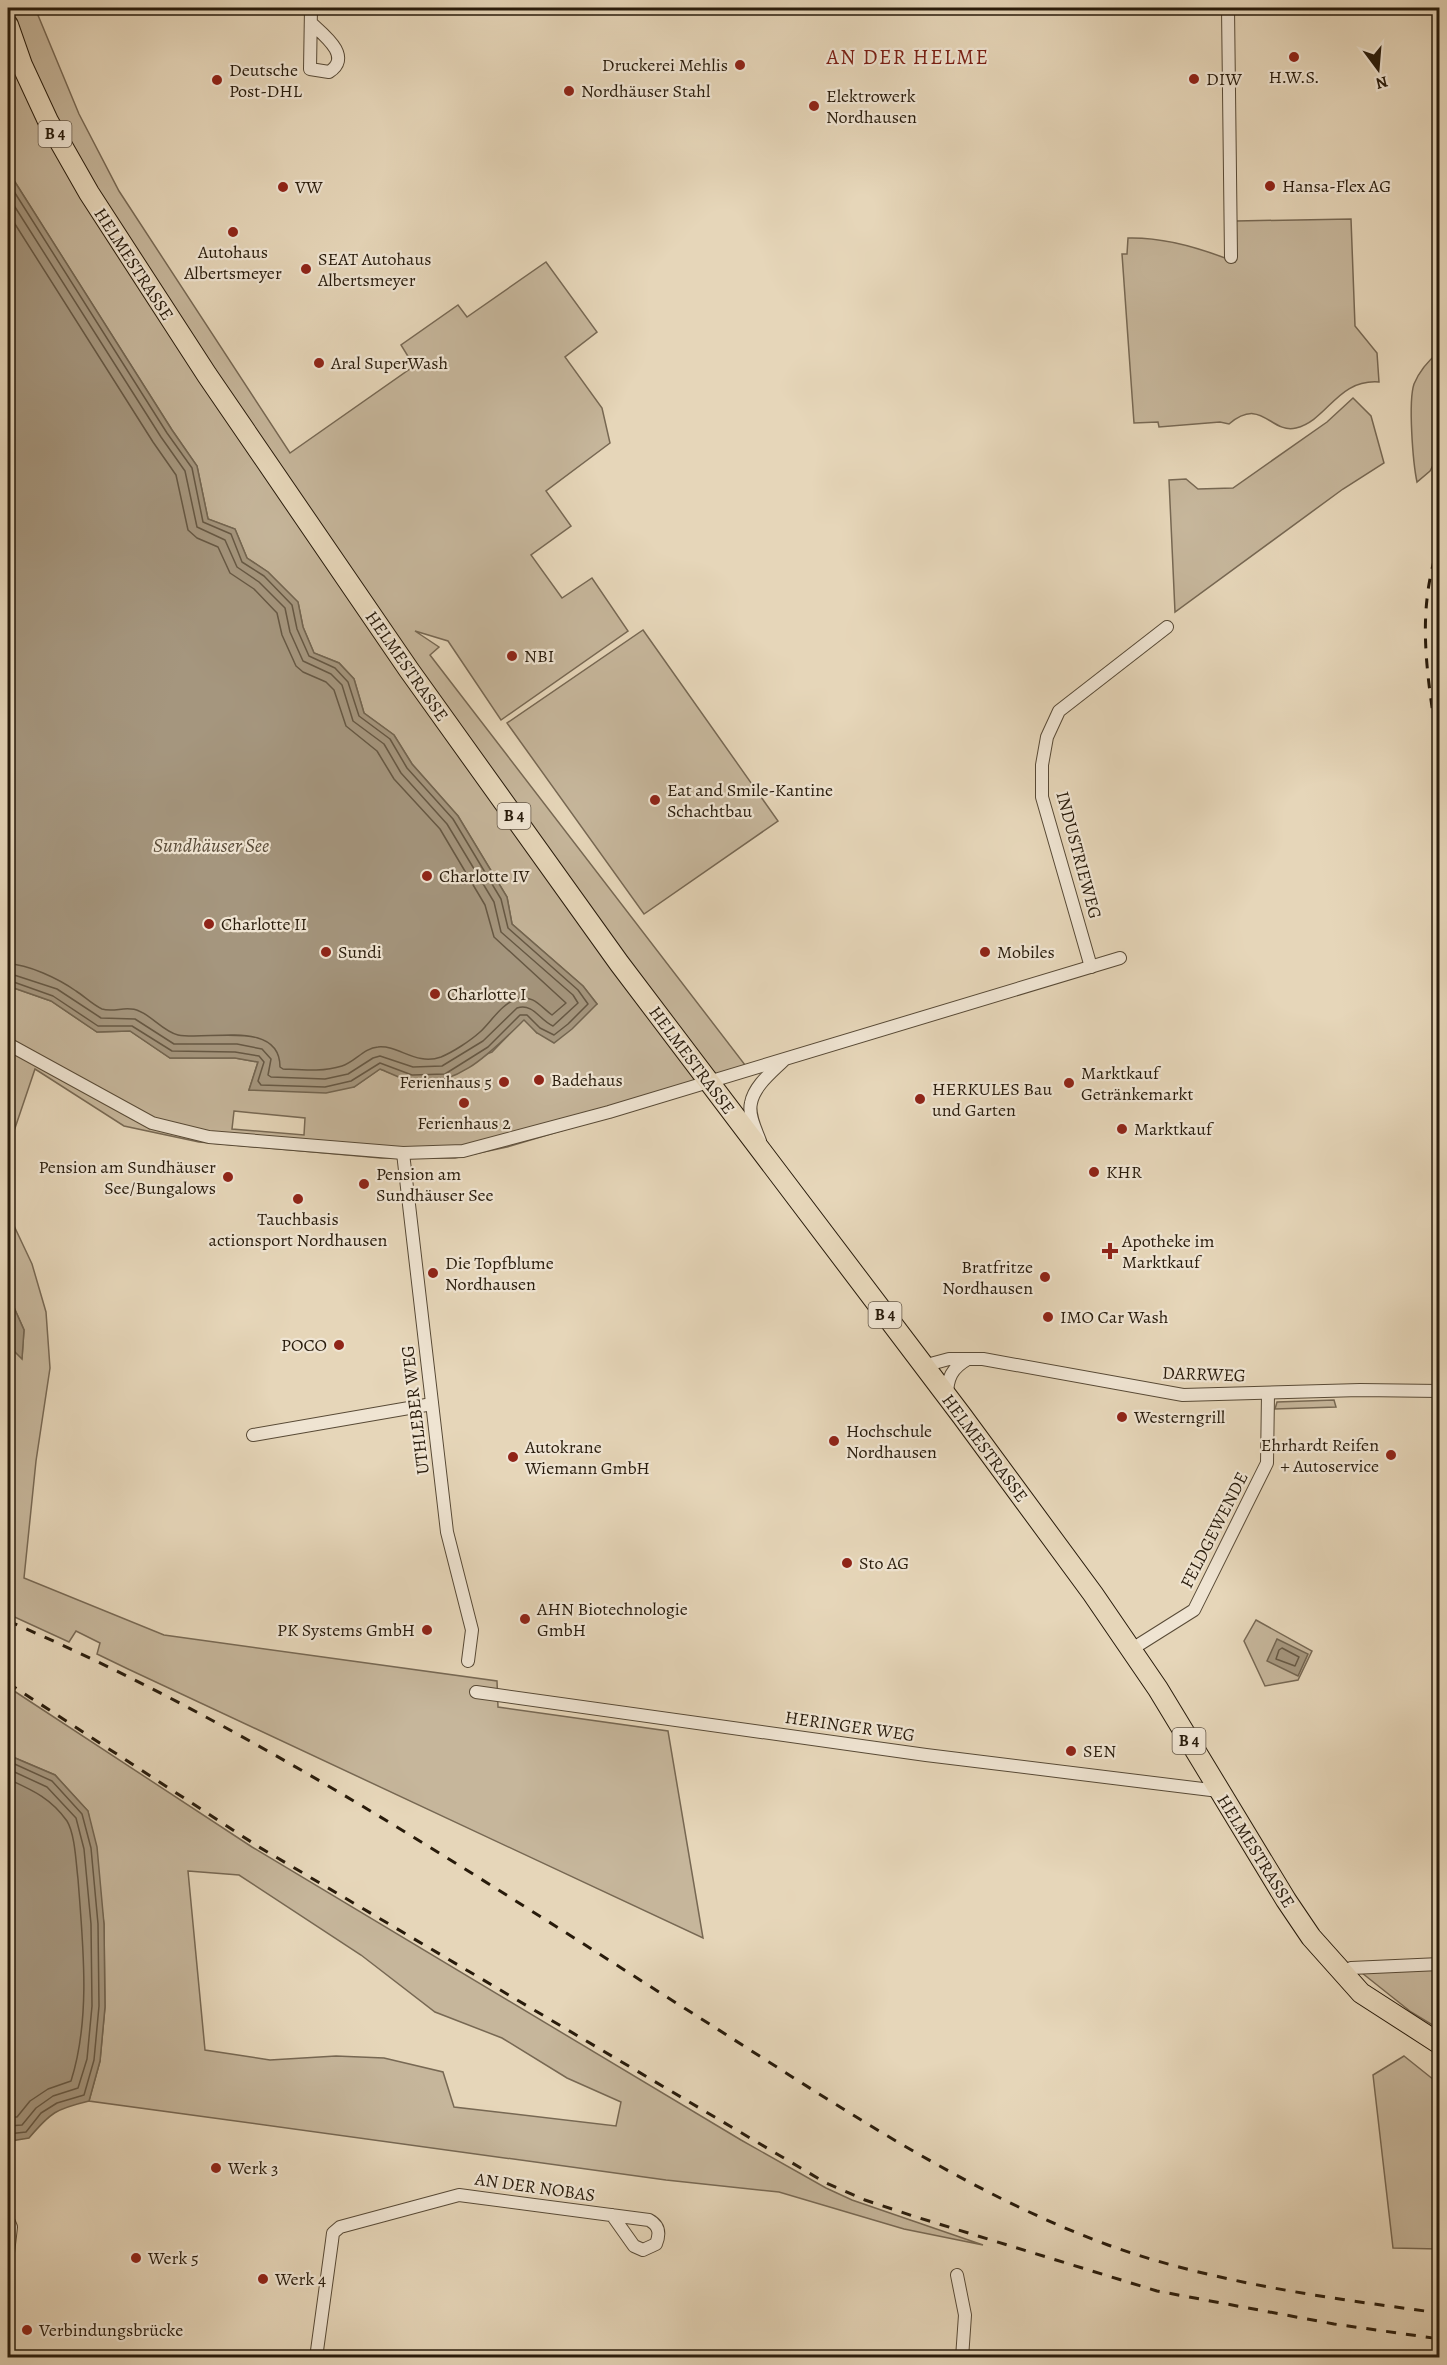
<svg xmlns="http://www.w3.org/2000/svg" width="1447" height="2365" font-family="Alegreya,serif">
  <rect width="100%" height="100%" fill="#e6d6b9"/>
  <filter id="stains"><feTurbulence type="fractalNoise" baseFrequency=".00333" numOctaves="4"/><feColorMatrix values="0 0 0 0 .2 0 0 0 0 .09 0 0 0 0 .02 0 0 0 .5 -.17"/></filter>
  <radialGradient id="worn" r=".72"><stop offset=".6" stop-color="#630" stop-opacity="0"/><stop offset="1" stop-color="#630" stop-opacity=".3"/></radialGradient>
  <!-- green -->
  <g fill="#c6b69b" stroke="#776853" stroke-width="1.5" fill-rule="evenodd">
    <path d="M8 8H35L79 114 119 191 290 453 414 366 401 345 458 305 467 317 546 262 597 332 565 357 602 408 610 443 546 491 571 526 531 555 562 598 592 578 628 631 501 720 448 641 415 631 439 647 430 655 752 1074 507 1147 455 1158H381L199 1142 124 1126 35 1069 13 1134H8V986L51 1001 97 1032 130 1031 170 1058H235L258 1062 249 1090 354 1087 380 1069 411 1081 492 1052 524 1019 537 1033 597 1004 583 986 512 924 507 897 458 816 412 764 394 735 364 713 354 679 339 663 314 653 303 627 298 602 268 572 247 558 235 529 208 519 197 466 172 430 8 171ZM234 1111 305 1118 304 1135 232 1129Z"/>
    <path d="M1351 219 1355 326 1377 353 1379 382C1337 379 1328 420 1296 428 1270 434 1262 396 1229 424L1220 422 1159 427 1158 422 1134 423 1122 254H1127L1128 238C1165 237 1201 248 1235 262L1236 221Z"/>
    <path d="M1439 352V454L1430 471 1417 482C1413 463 1408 402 1414 384 1419 372 1429 360 1439 352Z"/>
    <path d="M1353 398 1371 416 1384 463 1343 489 1175 612 1169 480 1186 479 1198 489 1233 488 1327 422Z"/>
    <path d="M643 630 778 821 644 914 507 723Z"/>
    <path d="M8 1213 32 1264 46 1312 50 1368 36 1461 24 1578 164 1635 497 1681 498 1707 668 1731 703 1938 128 1669 97 1654 100 1643 76 1631 69 1642 8 1614V1345L22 1358 24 1330 8 1294Z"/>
    <path d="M1334 1400 1336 1407 1275 1409 1277 1402Z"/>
    <path d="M1256 1620 1312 1651 1298 1680 1265 1686 1244 1641Z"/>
    <path d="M8 1687 252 1847 741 2140 826 2188 852 2200 983 2245 904 2229 779 2192 666 2180 89 2101 100 2061 105 2007 104 1924 88 1811 55 1775 8 1755ZM188 1871 239 1875 361 1955 435 2012 502 2038 567 2078 621 2102 616 2126 454 2107 443 2072 384 2058 336 2056 270 2060 205 2050Z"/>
    <path d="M1439 1969V2029L1411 2012 1362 1973Z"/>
    <path d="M1404 2056 1439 2084V2249L1393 2248 1373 2075Z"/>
  </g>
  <!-- water -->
  <g fill="#a5967e" stroke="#736550" stroke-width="1.5">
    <path d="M8 171 172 430 197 466 208 519 235 529 247 558 268 572 298 602 303 627 314 653 339 663 354 679 364 713 394 735 412 764 458 816 507 897 512 924 583 986 597 1004 572 1029 554 1043 537 1033 524 1020C494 1049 457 1090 411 1081 401 1079 390 1073 380 1069L354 1087 326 1093 249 1090 258 1062 235 1058H170L130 1031 97 1032 51 1001 8 986Z"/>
    <path d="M8 1294 24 1330 22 1359 8 1345Z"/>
    <path d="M1277 1639 1308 1654 1298 1676 1267 1661Z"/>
    <path d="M8 1755 55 1775 88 1811 97 1847 104 1924 105 2007 100 2061 89 2101C56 2109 51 2112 29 2138L11 2141 8 2138Z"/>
  </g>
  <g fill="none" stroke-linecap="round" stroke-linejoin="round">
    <!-- shore -->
    <g stroke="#665844" stroke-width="1.5">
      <path d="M8 182 167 433 192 468 203 522 231 534 242 562 264 576 292 605 297 629 309 656 335 668 348 682 359 716 390 739 407 768 453 819 501 899 508 928 578 990 588 1004 568 1024 554 1035 540 1028 527 1015H520L488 1047 445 1074 412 1075 380 1063 351 1081 325 1087 261 1085 258 1081 264 1062 259 1056 235 1052 172 1051 132 1026H98L53 996 8 980"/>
      <path d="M8 196 161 437 185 471 197 527 225 540 237 567 259 582 285 608 290 632 303 661 331 674 342 685 353 721 384 744 401 773 447 824 494 902 501 932 573 995 578 1003 553 1026C539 1020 534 1003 517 1008L483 1041 442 1066 413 1067 380 1056 373 1058 348 1074 325 1079 271 1077 268 1075 271 1059 262 1049 237 1044H174L135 1019 101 1018 57 989 8 973"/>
      <path d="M8 213 153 442 176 475 188 530 197 538 218 547 230 573 254 589 277 613 282 635 296 666 303 672 326 682 334 690 346 726 377 751 394 779 440 829 485 905 494 937 566 1003 552 1015C541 1007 533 994 517 999 502 1003 491 1022 480 1032 470 1041 453 1052 441 1057 416 1066 399 1045 378 1047 364 1048 355 1062 342 1066 323 1072 303 1070 283 1069L280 1067C280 1019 207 1041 178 1035 164 1032 152 1016 139 1011 127 1005 114 1013 102 1009 93 1005 84 996 76 991 59 979 28 964 8 964"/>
      <path d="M1282 1648 1299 1657 1295 1666 1276 1659 1279 1650Z"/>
      <path d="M8 1761 52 1781 82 1814 91 1848 98 1924 99 2006 94 2060 84 2095 57 2103 41 2113 26 2132 8 2134"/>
      <path d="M8 1769 47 1787 76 1818 84 1849 91 1924 92 2006 87 2059 78 2088 53 2096 36 2108 22 2125 8 2126"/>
      <path d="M8 1779C32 1790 51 1798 67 1821 75 1834 76 1863 78 1879 83 1945 91 2018 71 2081L48 2089 30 2101 17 2117H8"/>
    </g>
    <defs>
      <g id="minor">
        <path d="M311 8 310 69 329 72C353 57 324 35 311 23"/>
        <path d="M1228 8 1231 257"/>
        <path d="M1091 967 1042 797V765L1047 737 1059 711 1167 627"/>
        <path d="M8 1044 152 1123 209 1137 403 1153 463 1151 609 1112 1120 958"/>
        <path d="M760 1141C756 1130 748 1115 751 1103 754 1086 772 1072 783 1061"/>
        <path d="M403 1153 447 1532 472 1630 468 1661"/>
        <path d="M923 1366 949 1359H983L1183 1395 1360 1390 1440 1391"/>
        <path d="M947 1396C947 1378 952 1368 968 1359"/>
        <path d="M253 1435 432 1404"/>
        <path d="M1132 1649 1194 1610 1267 1463 1268 1394"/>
        <path d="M476 1692 926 1755 1219 1791"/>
        <path d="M1341 1973 1351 1968 1440 1964"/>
        <path d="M8 2220 11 2227 8 2253"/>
        <path d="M957 2275 965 2315 962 2358"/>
        <path d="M316 2358 332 2241 333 2233 340 2227 459 2195 649 2220C660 2226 660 2234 656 2244L643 2250 634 2246 612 2215"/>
      </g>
      <path id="primary" d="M8 25 22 65 48 121 89 193 207 375 409 670 619 963 962 1416 1093 1594 1158 1689 1286 1900 1311 1937 1361 1993 1440 2044"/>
    </defs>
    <!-- minor casing -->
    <use href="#minor" stroke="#584a36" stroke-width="14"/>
    <!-- primary casing -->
    <use href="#primary" stroke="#281b0b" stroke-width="22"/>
    <!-- minor -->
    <use href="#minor" stroke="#efe4d2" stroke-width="12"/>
    <!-- primary -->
    <use href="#primary" stroke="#e6d6b9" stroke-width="20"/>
    <!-- rail -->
    <g stroke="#281b0b" stroke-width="3" stroke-dasharray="10 10" stroke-linecap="butt">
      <path d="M1440 540C1434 559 1429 579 1427 599 1421 653 1433 709 1440 763"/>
      <path d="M1440 1438V1499"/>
      <path d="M8 1621C253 1726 475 1876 700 2018 831 2101 962 2191 1108 2245 1214 2283 1328 2298 1440 2313"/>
      <path d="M8 1683 259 1847 826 2183 865 2200 913 2216 1157 2291 1334 2324 1440 2339"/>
    </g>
  </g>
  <!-- markers -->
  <g fill="#8f2418" stroke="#efe4d2" stroke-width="2">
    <circle cx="1294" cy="57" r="6"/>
    <circle cx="740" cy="65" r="6"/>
    <circle cx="1194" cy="79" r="6"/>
    <circle cx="217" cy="80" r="6"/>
    <circle cx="569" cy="91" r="6"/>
    <circle cx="814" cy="106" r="6"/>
    <circle cx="1270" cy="186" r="6"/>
    <circle cx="283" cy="187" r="6"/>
    <circle cx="233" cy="232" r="6"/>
    <circle cx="306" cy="269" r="6"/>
    <circle cx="319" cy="363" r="6"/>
    <circle cx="512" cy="656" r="6"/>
    <circle cx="655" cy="800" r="6"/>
    <circle cx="427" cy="876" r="6"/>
    <circle cx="209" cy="924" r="6"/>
    <circle cx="326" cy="952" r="6"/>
    <circle cx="985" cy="952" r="6"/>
    <circle cx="435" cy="994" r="6"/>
    <circle cx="539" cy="1080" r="6"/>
    <circle cx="504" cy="1082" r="6"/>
    <circle cx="1069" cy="1083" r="6"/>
    <circle cx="920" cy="1099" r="6"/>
    <circle cx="464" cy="1103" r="6"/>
    <circle cx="1122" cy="1129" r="6"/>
    <circle cx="1094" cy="1172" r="6"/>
    <circle cx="228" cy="1177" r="6"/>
    <circle cx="364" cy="1184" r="6"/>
    <circle cx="298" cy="1199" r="6"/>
    <path d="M1107 1242h6v6h6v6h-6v6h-6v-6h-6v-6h6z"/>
    <circle cx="433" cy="1273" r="6"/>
    <circle cx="1045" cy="1277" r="6"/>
    <circle cx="1048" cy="1317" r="6"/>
    <circle cx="339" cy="1345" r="6"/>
    <circle cx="1122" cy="1417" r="6"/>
    <circle cx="834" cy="1441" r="6"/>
    <circle cx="1391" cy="1455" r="6"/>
    <circle cx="513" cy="1457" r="6"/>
    <circle cx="847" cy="1563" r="6"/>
    <circle cx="525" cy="1619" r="6"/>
    <circle cx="427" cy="1630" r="6"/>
    <circle cx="1071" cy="1751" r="6"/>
    <circle cx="216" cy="2168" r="6"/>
    <circle cx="136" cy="2258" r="6"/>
    <circle cx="263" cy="2279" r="6"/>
    <circle cx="27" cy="2330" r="6"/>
  </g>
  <g text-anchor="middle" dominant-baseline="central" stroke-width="4.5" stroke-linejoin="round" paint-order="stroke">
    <!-- shield labels -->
    <g fill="#efe4d2" stroke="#645747" stroke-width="1.5">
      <rect x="38.5" y="121" width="33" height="26" rx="4.5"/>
      <rect x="497.5" y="803" width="33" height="26" rx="4.5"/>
      <rect x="868.5" y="1302" width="33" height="26" rx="4.5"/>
      <rect x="1172.5" y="1728" width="33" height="26" rx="4.5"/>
    </g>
    <g font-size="16" font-weight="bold" fill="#281b0b">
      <text x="55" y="134">B 4</text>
      <text x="514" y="816">B 4</text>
      <text x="885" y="1315">B 4</text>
      <text x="1189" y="1741">B 4</text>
    </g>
    <!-- poi labels -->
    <g font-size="18" fill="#281b0b" stroke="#efe4d2" text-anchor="start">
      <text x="728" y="65" text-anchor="end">Druckerei Mehlis</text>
      <text x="229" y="70">Deutsche<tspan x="229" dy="21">Post-DHL</tspan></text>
      <text x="1294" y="77" text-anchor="middle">H.W.S.</text>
      <text x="1206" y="79">DIW</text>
      <text x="581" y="91">Nordhäuser Stahl</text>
      <text x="826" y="96">Elektrowerk<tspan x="826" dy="21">Nordhausen</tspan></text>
      <text x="1282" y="186">Hansa-Flex AG</text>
      <text x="295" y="187">VW</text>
      <text x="233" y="252" text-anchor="middle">Autohaus<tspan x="233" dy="21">Albertsmeyer</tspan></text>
      <text x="318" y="259">SEAT Autohaus<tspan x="318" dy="21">Albertsmeyer</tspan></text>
      <text x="331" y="363">Aral SuperWash</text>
      <text x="524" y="656">NBI</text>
      <text x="667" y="790">Eat and Smile-Kantine<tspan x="667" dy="21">Schachtbau</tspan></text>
      <text x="439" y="876">Charlotte IV</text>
      <text x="221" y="924">Charlotte II</text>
      <text x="338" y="952">Sundi</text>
      <text x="997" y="952">Mobiles</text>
      <text x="447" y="994">Charlotte I</text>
      <text x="1081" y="1073">Marktkauf<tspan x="1081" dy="21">Getränkemarkt</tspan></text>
      <text x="551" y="1080">Badehaus</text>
      <text x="492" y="1082" text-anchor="end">Ferienhaus 5</text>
      <text x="932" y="1089">HERKULES Bau<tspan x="932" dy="21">und Garten</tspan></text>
      <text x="464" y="1123" text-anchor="middle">Ferienhaus 2</text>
      <text x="1134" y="1129">Marktkauf</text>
      <text x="216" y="1167" text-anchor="end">Pension am Sundhäuser<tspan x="216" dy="21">See/Bungalows</tspan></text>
      <text x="1106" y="1172">KHR</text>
      <text x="376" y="1174">Pension am<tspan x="376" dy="21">Sundhäuser See</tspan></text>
      <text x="298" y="1219" text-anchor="middle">Tauchbasis<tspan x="298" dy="21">actionsport Nordhausen</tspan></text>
      <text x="1122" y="1241">Apotheke im<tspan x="1122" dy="21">Marktkauf</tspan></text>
      <text x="445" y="1263">Die Topfblume<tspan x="445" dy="21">Nordhausen</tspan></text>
      <text x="1033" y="1267" text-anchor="end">Bratfritze<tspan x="1033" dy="21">Nordhausen</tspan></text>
      <text x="1060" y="1317">IMO Car Wash</text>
      <text x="327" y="1345" text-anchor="end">POCO</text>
      <text x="1134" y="1417">Westerngrill</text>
      <text x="846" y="1431">Hochschule<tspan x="846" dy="21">Nordhausen</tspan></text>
      <text x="1379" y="1445" text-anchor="end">Ehrhardt Reifen<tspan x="1379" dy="21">+ Autoservice</tspan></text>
      <text x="525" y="1447">Autokrane<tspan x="525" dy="21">Wiemann GmbH</tspan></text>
      <text x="859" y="1563">Sto AG</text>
      <text x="537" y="1609">AHN Biotechnologie<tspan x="537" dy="21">GmbH</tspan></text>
      <text x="415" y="1630" text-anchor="end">PK Systems GmbH</text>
      <text x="1083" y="1751">SEN</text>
      <text x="228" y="2168">Werk 3</text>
      <text x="148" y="2258">Werk 5</text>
      <text x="275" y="2279">Werk 4</text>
      <text x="39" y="2330">Verbindungsbrücke</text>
    </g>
    <!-- street labels -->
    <g font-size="18" fill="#281b0b" stroke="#efe4d2">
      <text transform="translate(134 264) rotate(57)">HELMESTRASSE</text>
      <text transform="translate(407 666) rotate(55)">HELMESTRASSE</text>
      <text transform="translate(1079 855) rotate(75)">INDUSTRIEWEG</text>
      <text transform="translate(692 1060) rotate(53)">HELMESTRASSE</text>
      <text transform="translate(1204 1374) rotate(2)">DARRWEG</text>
      <text transform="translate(415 1410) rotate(-97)">UTHLEBER WEG</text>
      <text transform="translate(985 1448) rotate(53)">HELMESTRASSE</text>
      <text transform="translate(1214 1530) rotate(-63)">FELDGEWENDE</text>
      <text transform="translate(850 1726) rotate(8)">HERINGER WEG</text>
      <text transform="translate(1256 1851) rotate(58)">HELMESTRASSE</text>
      <text transform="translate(535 2187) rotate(8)">AN DER NOBAS</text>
    </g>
    <!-- water labels -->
    <g font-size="20" font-style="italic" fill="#5a4c39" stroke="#efe4d2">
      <text x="211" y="845">Sundhäuser See</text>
    </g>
    <!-- quarter labels -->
    <g font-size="21" letter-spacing="1.5" fill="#7a1f14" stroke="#efe4d2">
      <text x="908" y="57">AN DER HELME</text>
    </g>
  </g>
  <!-- margin -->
  <rect width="1447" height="2365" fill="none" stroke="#e6d6b9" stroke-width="30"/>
  <rect x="9" y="9" width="1429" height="2347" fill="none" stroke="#281b0b" stroke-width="3"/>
  <rect x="15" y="15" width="1417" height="2335" fill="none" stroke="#281b0b" stroke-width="1.5"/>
  <!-- north arrow -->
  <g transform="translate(1378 69) rotate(164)" stroke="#efe4d2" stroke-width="4.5" paint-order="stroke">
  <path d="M0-4.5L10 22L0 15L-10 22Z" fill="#281b0b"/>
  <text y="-9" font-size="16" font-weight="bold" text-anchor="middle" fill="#281b0b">N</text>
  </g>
  <rect width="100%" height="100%" filter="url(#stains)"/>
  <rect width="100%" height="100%" fill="url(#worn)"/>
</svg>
